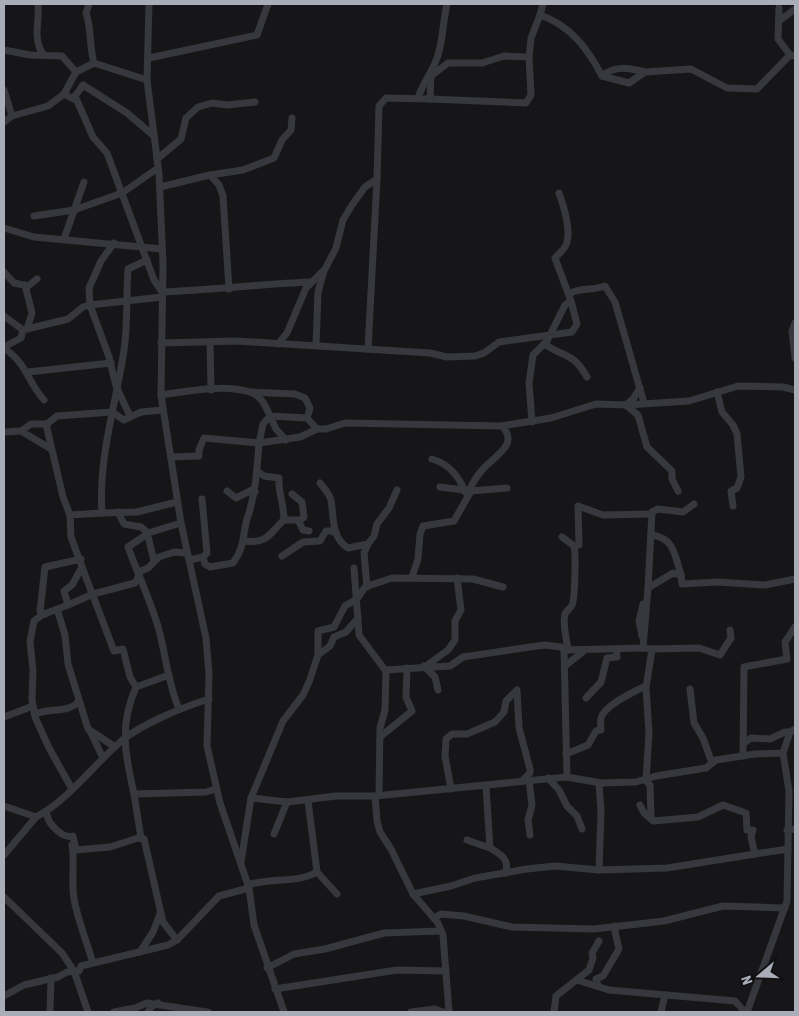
<svg xmlns="http://www.w3.org/2000/svg" width="799" height="1016" font-family="'Asap Condensed',sans-serif">
  <rect width="100%" height="100%" fill="#161618"/>
  <g fill="none" stroke-linecap="round" stroke-linejoin="round">
    <!-- minor -->
    <g stroke="#37383d" stroke-width="7">
      <path d="M38 4C40 21 32 38 43 54"/>
      <path d="M89 4 86 13C92 30 89 46 94 63L147 80"/>
      <path d="M149 4 147 80 159 174 163 264 161 395 181 523 206 638 209 674 207 746 220 803 249 888 254 925 284 1012"/>
      <path d="M779 8 778 39 790 55"/>
      <path d="M540 15 543 4"/>
      <path d="M779 21 795 9"/>
      <path d="M4 50 30 55 62 56 76 72"/>
      <path d="M149 58 257 35 268 4"/>
      <path d="M602 76C615 65 629 68 645 72"/>
      <path d="M4 90 12 116"/>
      <path d="M64 94 76 72 94 63"/>
      <path d="M75 96 93 137 107 153 154 280 162 292C212 290 261 284 311 282"/>
      <path d="M418 98C423 82 433 72 438 55 443 39 443 21 447 4"/>
      <path d="M430 99 526 103 531 95 529 57"/>
      <path d="M4 122 12 116 48 106 64 94 73 99 83 85 127 113 154 136"/>
      <path d="M157 159 181 139 186 118 198 107 212 103 227 105 255 102"/>
      <path d="M210 175 243 170 274 158 282 140 291 130 292 118"/>
      <path d="M160 187 210 175 219 185 223 196 229 289"/>
      <path d="M34 216 74 210 122 193 158 168"/>
      <path d="M4 228 34 237 162 249"/>
      <path d="M64 239 84 182"/>
      <path d="M114 243 101 261 89 288 90 305 109 357 116 386 130 416"/>
      <path d="M4 272 14 283 28 286 37 279"/>
      <path d="M25 285 32 313 27 329"/>
      <path d="M569 294C580 287 592 291 605 286L615 302 644 403"/>
      <path d="M4 316 23 330 68 319 83 307 90 305 162 297"/>
      <path d="M795 323 792 331 795 358"/>
      <path d="M210 342 211 390"/>
      <path d="M161 343 236 341 430 353 447 357 475 356 484 353 499 342 572 332 577 324 571 301"/>
      <path d="M278 344 287 333 306 288 323 271"/>
      <path d="M544 344C565 358 573 352 587 377"/>
      <path d="M316 345 318 292 324 271 336 248 343 220 352 205 365 187 377 179 379 106 386 98 430 99 431 76 448 63H482L504 56 529 57 531 38 540 15C570 25 588 49 602 76L629 83 645 72 691 69 727 88 757 89 790 55 795 56"/>
      <path d="M4 347 21 338 23 330"/>
      <path d="M4 348C28 365 27 381 44 400"/>
      <path d="M368 349 377 179"/>
      <path d="M28 372 111 363"/>
      <path d="M251 392 295 394 305 398 310 408 307 418"/>
      <path d="M717 392 722 412 733 425 737 434 741 477 737 488 731 491 733 506"/>
      <path d="M161 395C188 391 223 384 250 392 261 395 266 407 270 416L307 418 317 429H326L345 423 501 426 551 418 596 404 627 405 689 401 738 386 783 387 795 390"/>
      <path d="M626 405 633 399 640 388"/>
      <path d="M627 406 638 415 647 447 672 471V479L678 491"/>
      <path d="M270 416 263 424 259 443 300 437 317 429"/>
      <path d="M270 416 276 429 286 440"/>
      <path d="M532 422 529 383 533 355 547 341 565 305 571 301 555 258C559 254 566 248 567 242 571 228 564 207 559 193"/>
      <path d="M46 424 63 497 70 515"/>
      <path d="M21 431 51 449"/>
      <path d="M4 432 21 431 31 424H47L57 416 112 412 124 420 141 412 163 410"/>
      <path d="M171 457 199 456V450L204 438 259 443C257 469 256 491 248 516 242 533 246 545 233 563L210 567 205 564 203 557 189 560"/>
      <path d="M432 459C449 464 459 476 465 492"/>
      <path d="M257 471 264 476 279 478C278 494 284 503 284 520"/>
      <path d="M320 483C324 488 329 493 331 500 334 517 331 538 348 548L368 544 364 553 367 587"/>
      <path d="M227 491 236 498 252 490 255 492"/>
      <path d="M469 491C473 482 478 474 485 467 496 455 519 444 502 426"/>
      <path d="M471 491 507 488"/>
      <path d="M292 494 302 502 304 517 299 521"/>
      <path d="M202 499 207 553 203 557"/>
      <path d="M118 512 124 524 141 527 148 533 181 523"/>
      <path d="M102 513 137 512 177 502"/>
      <path d="M147 532 154 561"/>
      <path d="M146 535 128 547C138 575 151 601 159 630 166 657 168 683 179 709"/>
      <path d="M651 535C674 537 675 556 681 575"/>
      <path d="M562 537 574 546C576 554 575 599 572 605 570 609 567 610 565 614 562 624 567 640 568 650"/>
      <path d="M244 541C269 544 269 533 284 520H298L303 530 309 531"/>
      <path d="M368 544 374 536 377 524 389 508 397 490"/>
      <path d="M579 545 578 506 603 515 650 514"/>
      <path d="M282 556 303 542 320 541 326 531H332L336 533"/>
      <path d="M82 567 114 651 123 649 130 677 136 687 169 675"/>
      <path d="M354 568 359 635 385 670 450 666 463 657 544 645 561 647 564 650"/>
      <path d="M412 577 418 559 420 534 423 526 454 521 471 491 440 487"/>
      <path d="M648 588 652 512 658 509 683 512 694 504"/>
      <path d="M68 605 93 594 135 583 141 571 148 568 159 557 174 552 187 553"/>
      <path d="M57 609 65 635 68 664 88 729 115 747"/>
      <path d="M45 614 40 611 45 567 81 559"/>
      <path d="M642 636 639 621 643 604"/>
      <path d="M643 648 652 649 646 688 649 733 646 781 650 785 651 818"/>
      <path d="M652 649 699 648 720 655 731 638 730 630"/>
      <path d="M318 655 330 646 334 637 346 632 358 618"/>
      <path d="M424 666 435 677 438 690"/>
      <path d="M426 666 448 650 455 640V621L461 610 457 578"/>
      <path d="M565 666 585 650"/>
      <path d="M136 687C119 726 125 754 134 794L206 792 216 789"/>
      <path d="M690 689 694 723 703 738 712 763"/>
      <path d="M586 698 601 682 607 658 617 657 616 649"/>
      <path d="M35 714C49 708 70 713 79 701"/>
      <path d="M4 717 33 706"/>
      <path d="M91 733 103 758"/>
      <path d="M381 736 412 711 406 697 407 668"/>
      <path d="M744 743 751 738 770 739 785 732H790"/>
      <path d="M566 754 588 745 596 731 601 730C601 726 600 721 601 718 604 706 635 691 646 686"/>
      <path d="M743 756 744 667 787 659 785 642 795 627"/>
      <path d="M567 777 564 650 643 648 648 588 673 573 681 575 682 584 717 582 765 585 795 579"/>
      <path d="M548 778 559 790 567 806 577 816 582 829"/>
      <path d="M529 780 532 805 528 820 530 835"/>
      <path d="M72 789 49 748 35 717 32 700 33 670 30 642 34 621 42 615 68 605 64 591 72 585 82 567 71 537 70 515 102 513C98 458 116 404 124 350 128 324 126 296 128 269L147 260"/>
      <path d="M451 789 445 756 446 739 452 734H467L495 722 504 712 506 701 517 690 519 728 530 769V773L523 780"/>
      <path d="M134 794 141 838"/>
      <path d="M379 794 380 728 385 710 386 670"/>
      <path d="M375 796 377 821 380 832 391 849 413 894 438 923 443 935 449 1012"/>
      <path d="M251 798 283 721 303 695 309 682 318 655V631L334 627 345 606 357 599 365 587 392 578 473 579 503 587"/>
      <path d="M640 805 644 813 653 821 698 817 723 805 746 813 747 830H753L751 837 755 854 788 849"/>
      <path d="M4 806 36 817C68 800 92 767 119 743 139 725 183 707 209 699"/>
      <path d="M43 813 47 815C49 825 63 839 73 836L76 850 110 847 138 838 144 839 163 922 177 940"/>
      <path d="M787 830 795 829"/>
      <path d="M274 834 287 802"/>
      <path d="M467 840 490 848 486 786"/>
      <path d="M72 845C75 864 71 880 74 899 78 921 87 942 93 963"/>
      <path d="M490 848C500 854 511 860 505 873"/>
      <path d="M4 855 36 817"/>
      <path d="M241 862 251 798 287 802 336 796H375L567 777 601 783 636 782 656 776 706 768 716 760 755 754 783 753"/>
      <path d="M599 870 601 812 599 783"/>
      <path d="M317 872 337 894"/>
      <path d="M248 885C271 877 296 884 317 872L308 801"/>
      <path d="M413 894 451 886 475 878 527 869 555 866 599 870 667 868 755 854"/>
      <path d="M4 897 62 953 74 971 88 1012"/>
      <path d="M434 918 441 914 464 916 512 927 594 929 664 921 723 906 785 908"/>
      <path d="M140 952 153 932 160 914"/>
      <path d="M267 968 294 954 325 949 384 933 441 931"/>
      <path d="M577 980 609 990 735 1001 745 1012"/>
      <path d="M598 986 596 979 603 976 619 949 615 932 616 926"/>
      <path d="M275 989 397 970 446 971"/>
      <path d="M4 996 24 985 58 977 67 972 79 971 81 966 168 945 177 940 219 896 249 888"/>
      <path d="M193 1010 208 1012"/>
      <path d="M50 1012 51 978"/>
      <path d="M114 1012 135 1008 147 1003 193 1010V1012"/>
      <path d="M148 1012 151 1007 158 1003"/>
      <path d="M411 1012 435 1009 443 1012"/>
      <path d="M554 1012 556 996 589 970 593 958 592 953 599 941"/>
      <path d="M661 1012 665 995"/>
      <path d="M747 1012 787 901 789 791 783 753 790 732 795 729"/>
    </g>
  </g>
  <!-- border -->
  <rect width="799" height="1016" fill="none" stroke="#a8adb8" stroke-width="10"/>
  <!-- north arrow -->
  <g transform="translate(759 976) rotate(251)" stroke="#111113" stroke-width="4" paint-order="stroke">
  <path d="M0-4L9 19L0 12L-9 19Z" fill="#a8adb8"/>
  <text y="-8" font-size="14" font-weight="bold" text-anchor="middle" fill="#a8adb8">N</text>
  </g>
</svg>
